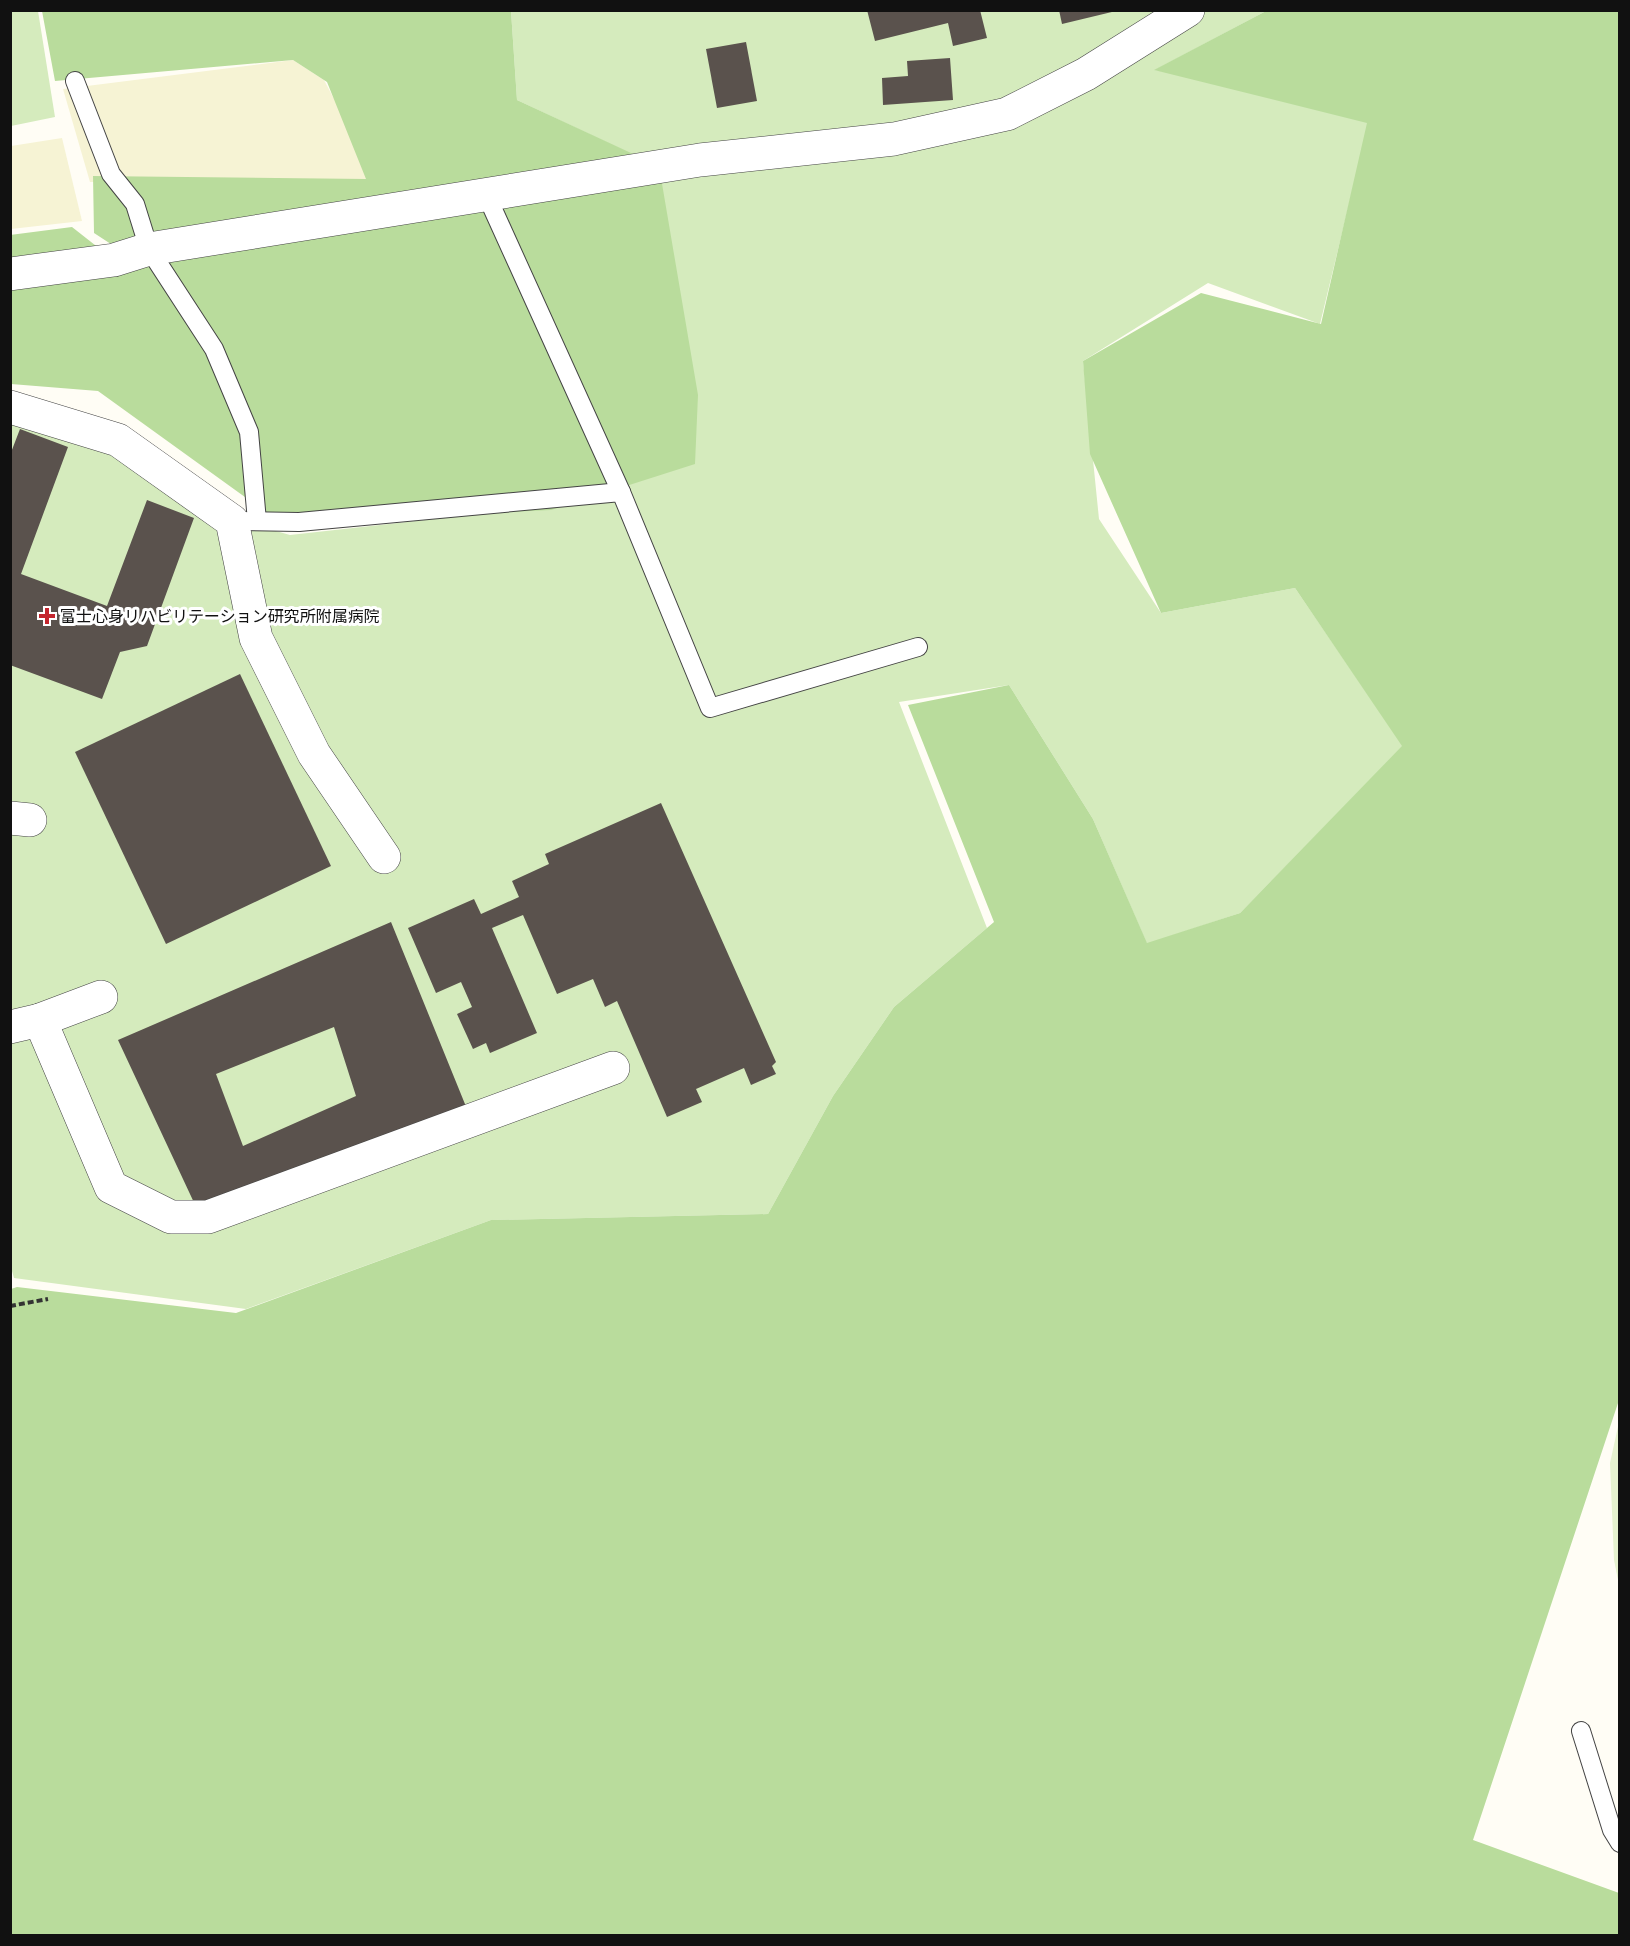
<svg xmlns="http://www.w3.org/2000/svg" width="1630" height="1946" font-family="Bitter,'Noto Sans JP',serif">
  <rect width="100%" height="100%" fill="#fffdf5"/>
  <!-- farmland -->
  <g fill="#f6f3d4">
    <path d="M293 60 324 80 377 180 90 182 63 89Z"/>
    <path d="M62 138 82 221 11 229V146Z"/>
  </g>
  <!-- green -->
  <g fill="#d5ebbd">
    <path d="M11 10 38 11 55 117 11 126Z"/>
    <path d="M511 11H1266L1155 70 1372 109 1320 324 1208 283 1083 361 1099 519 1161 613 1295 588 1403 746 1240 913 1147 944 1093 819 1009 685 899 702 987 928 894 1007 833 1096 768 1214 491 1220 246 1309 14 1278 10 1264V408L75 427 241 521 290 535 576 503 659 167 517 100Z"/>
  </g>
  <!-- forest -->
  <g fill="#b9dc9c">
    <path d="M42 11H511L517 100 659 166 698 395 695 464 551 510 281 523 98 391 11 384 10 235 72 227 114 260 117 248 94 233 93 176 366 179 327 82 293 60 55 81Z"/>
    <path d="M1266 11H1619V1400L1473 1840 1619 1893V1935H11V1289L17 1287 236 1313 491 1220 768 1214 833 1096 894 1007 994 922 908 705 1009 685 1093 819 1147 943 1240 913 1402 746 1295 588 1161 613 1090 454 1083 361 1201 293 1321 324 1367 123 1154 70Z"/>
  </g>
  <!-- pitch -->
  <path fill="#e6f2cf" d="M1619 1422V1585L1614 1560 1610 1463Z"/>
  <!-- building -->
  <g fill="#5a524d" fill-rule="evenodd">
    <path d="M867 10H980L987 38 953 46 948 23 875 41Z"/>
    <path d="M1059 10H1115L1116 11 1062 24Z"/>
    <path d="M746 42 757 101 717 108 706 49Z"/>
    <path d="M950 58 953 100 883 105 882 78 908 76 907 61Z"/>
    <path d="M20 429 68 447 21 574 107 606 147 500 194 518 147 646 120 652 102 699 10 665V455Z"/>
    <path d="M240 674 331 866 166 944 75 752Z"/>
    <path d="M661 803 776 1062 772 1066 776 1074 751 1085 744 1068 696 1089 702 1102 667 1117 617 1001 605 1007 593 979 557 994 523 915 492 928 537 1033 490 1053 486 1043 473 1049 457 1014 472 1007 461 982 436 993 408 928 474 899 481 914 519 897 512 881 549 864 545 854Z"/>
    <path d="M391 922 467 1109 197 1209 118 1040ZM334 1027 356 1096 243 1146 216 1074Z"/>
  </g>
  <g fill="none" stroke-linecap="round" stroke-linejoin="round">
    <defs>
      <g id="service">
        <path d="M75 81 111 174 135 204 149 249 214 349 249 432 257 521"/>
        <path d="M486 194 621 492"/>
        <path d="M232 521 299 522 621 492 710 708 918 647"/>
        <path d="M1581 1731 1612 1830 1620 1843"/>
      </g>
      <g id="minor">
        <path d="M10 407 118 440 232 521 256 638 314 754 384 857"/>
        <path d="M10 818 30 820"/>
        <path d="M40 1020 101 997"/>
        <path d="M10 1027 40 1020 111 1187 171 1217H208L613 1068"/>
      </g>
      <path id="tertiary" d="M10 274 114 260 149 249 700 160 894 139 1007 114 1086 74 1188 10"/>
    </defs>
    <!-- service casing -->
    <use href="#service" stroke="#444" stroke-width="20"/>
    <!-- minor casing -->
    <use href="#minor" stroke="#444" stroke-width="34"/>
    <!-- tertiary casing -->
    <use href="#tertiary" stroke="#444" stroke-width="34"/>
    <!-- path -->
    <path stroke="#333" stroke-width="4" stroke-dasharray="6 3" stroke-linecap="butt" d="M10 1306 48 1299"/>
    <!-- service -->
    <use href="#service" stroke="#fff" stroke-width="18"/>
    <!-- minor -->
    <use href="#minor" stroke="#fff" stroke-width="33"/>
    <!-- tertiary -->
    <use href="#tertiary" stroke="#fff" stroke-width="33"/>
  </g>
  <!-- markers -->
  <path fill="#c4262e" stroke="#fff" stroke-width="2" d="M44 607h6v6h6v6h-6v6h-6v-6h-6v-6h6z"/>
  <g text-anchor="middle" dominant-baseline="central" stroke-width="6" stroke-linejoin="round" paint-order="stroke">
    <!-- poi labels -->
    <g font-size="16" fill="#111" stroke="#fff" text-anchor="start">
      <text x="60" y="616">富士心身リハビリテーション研究所附属病院</text>
    </g>
  </g>
  <!-- border -->
  <rect width="1630" height="1946" fill="none" stroke="#111111" stroke-width="24"/>
</svg>
